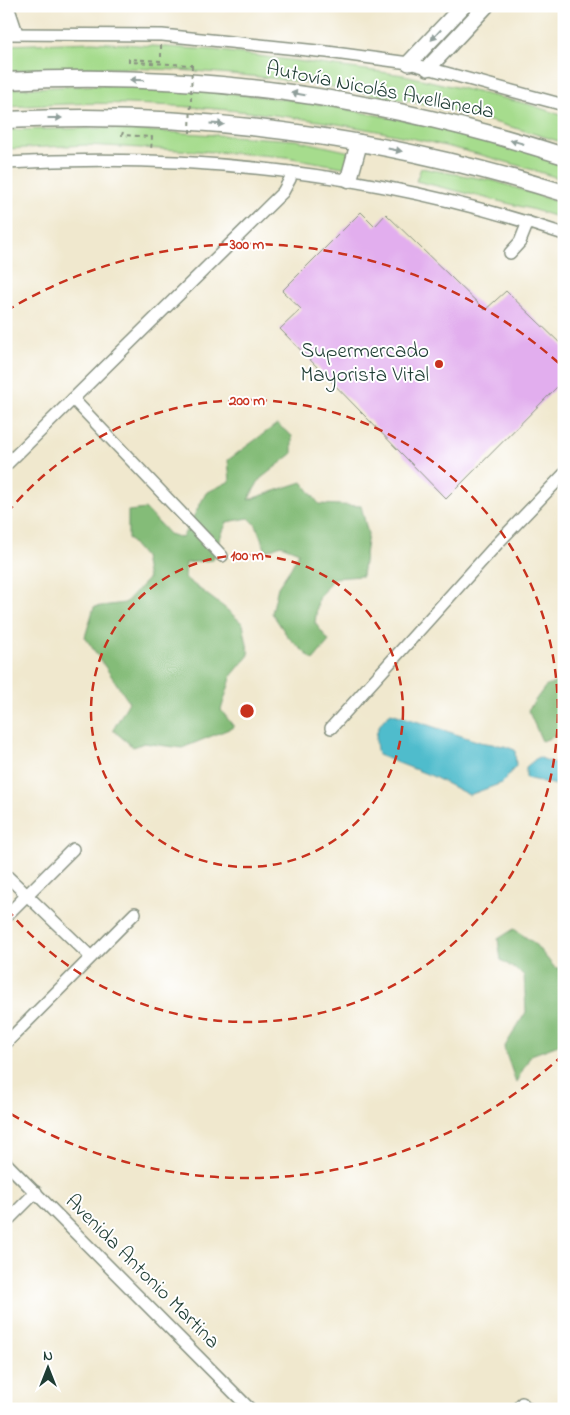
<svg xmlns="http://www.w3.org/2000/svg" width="570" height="1415" font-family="'Indie Flower',sans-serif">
  <rect width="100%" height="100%" fill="#fff"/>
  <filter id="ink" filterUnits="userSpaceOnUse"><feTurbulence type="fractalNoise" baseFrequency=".02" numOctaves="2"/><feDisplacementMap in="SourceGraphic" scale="10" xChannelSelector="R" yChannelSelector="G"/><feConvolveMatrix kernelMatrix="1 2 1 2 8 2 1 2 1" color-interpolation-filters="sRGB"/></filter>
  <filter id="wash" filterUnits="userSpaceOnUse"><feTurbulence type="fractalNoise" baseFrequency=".0096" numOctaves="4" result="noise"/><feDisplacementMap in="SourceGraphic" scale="20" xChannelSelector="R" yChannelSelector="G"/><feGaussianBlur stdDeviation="1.12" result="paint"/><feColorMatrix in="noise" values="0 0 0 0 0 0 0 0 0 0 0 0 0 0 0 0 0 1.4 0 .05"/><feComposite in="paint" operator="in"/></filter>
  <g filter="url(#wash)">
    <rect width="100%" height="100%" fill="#f0e8ce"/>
    <!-- green -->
    <g fill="#a6dc8d" stroke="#628c60">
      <path d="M93 42 213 50 404 75 528 104 564 116V143C387 86 192 57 6 72V45Z"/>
      <path d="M102 85 176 87 309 102 444 128 564 162V180C424 133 275 108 128 104 87 102 47 105 6 107V89Z"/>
      <path d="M103 128 296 140 355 153 348 168 286 157 234 153 86 145 6 149V130Z"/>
      <path d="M421 168 495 181 564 204V219L531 209 416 181Z"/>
    </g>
    <!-- forest -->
    <g fill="#84bc78" stroke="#527c56">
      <path d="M277 424 292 436V454L260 479 248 500 302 482 319 504 361 506 368 534 362 576 333 578 318 599 315 623 329 641 313 660 288 637 272 613 278 587 291 568 299 552 281 545 266 551 256 525 249 518 227 522 217 545 213 560 186 563 185 578 225 608 243 624 249 655 232 675 221 710 234 727 182 748 144 743 133 747 113 730 129 702 85 637 94 607 125 603 148 579 144 557 128 538V511L146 509 169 534 182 538 206 493 230 481 228 460Z"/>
      <path d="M564 679V733L542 741 528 710 545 687Z"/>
      <path d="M514 929 534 943 555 968H564V1043L531 1055 516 1082 504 1048 526 1012 524 975 501 960 498 939Z"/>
    </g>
    <!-- water -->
    <g fill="#50bccc" stroke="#387c80">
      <path d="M391 713 480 742 504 746 515 750 516 766 502 783 469 795 432 776 378 755C374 737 375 725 391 713Z"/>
      <path d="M538 757 564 767V787L526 778V767Z"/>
    </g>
    <g id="blocks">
      <!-- building -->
      <path fill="#e2aeee" d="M361 212 375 226 386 214 485 310 506 291 564 347V380L446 499 280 329 301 309 282 291Z"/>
    </g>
  </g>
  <g filter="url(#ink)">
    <use href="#blocks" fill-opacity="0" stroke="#889281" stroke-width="1"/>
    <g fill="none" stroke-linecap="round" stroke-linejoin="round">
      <defs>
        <g id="minor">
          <path d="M8 6 17 33"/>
          <path d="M6 34 162 35 327 52 409 63 564 105"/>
          <path d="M6 163C195 152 384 174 564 234"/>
          <path d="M510 253 520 242 528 222"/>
          <path d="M73 399 222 556"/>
          <path d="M6 465 283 192 290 179 291 172"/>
          <path d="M331 728 497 544 564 474"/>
          <path d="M6 875 91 957"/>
          <path d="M6 916 73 849"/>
          <path d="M6 1043 135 913"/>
          <path d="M6 1163 250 1409"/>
          <path d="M6 1222 36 1192"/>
          <path d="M517 1409 522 1403 528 1409"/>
        </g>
        <g id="major">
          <path d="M409 63 463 6"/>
          <path d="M428 68 486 6"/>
        </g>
        <g id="highway">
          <path d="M6 81C195 70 385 98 564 156"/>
          <path d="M6 120C195 110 384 137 564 193"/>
          <path d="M349 179 359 143"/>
        </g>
      </defs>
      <!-- minor casing -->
      <use href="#minor" stroke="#889281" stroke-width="14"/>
      <!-- major casing -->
      <use href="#major" stroke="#889281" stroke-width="18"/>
      <!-- highway casing -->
      <use href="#highway" stroke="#889281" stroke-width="19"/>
      <!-- path -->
      <g stroke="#889281" stroke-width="2" stroke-dasharray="4 4" stroke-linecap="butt">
        <path d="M333 6H339"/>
        <path d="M161 45V61L129 59V62L192 65"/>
        <path d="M123 132 122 135 152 137 151 151"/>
      </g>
      <!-- minor -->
      <use href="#minor" stroke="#fff" stroke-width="11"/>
      <!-- major -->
      <use href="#major" stroke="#fff" stroke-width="15"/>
      <!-- highway -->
      <use href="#highway" stroke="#fff" stroke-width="16"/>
      <!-- path-bridge -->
      <path stroke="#889281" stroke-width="2" stroke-dasharray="4 4" stroke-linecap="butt" d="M190 133 192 65"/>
    </g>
    <!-- one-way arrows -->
    <defs><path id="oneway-solid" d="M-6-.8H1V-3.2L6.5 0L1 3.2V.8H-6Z" transform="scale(1.25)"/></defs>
    <g fill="#8f9e9a">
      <use href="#oneway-solid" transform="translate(436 35) rotate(133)"/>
      <use href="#oneway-solid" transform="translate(137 80) rotate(-178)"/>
      <use href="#oneway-solid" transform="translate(298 94) rotate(-171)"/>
      <use href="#oneway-solid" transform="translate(55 118)"/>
      <use href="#oneway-solid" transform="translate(217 124) rotate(4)"/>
      <use href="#oneway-solid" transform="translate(517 142) rotate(-164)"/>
      <use href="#oneway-solid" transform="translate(395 150) rotate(11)"/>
    </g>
  </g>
  <!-- distance rings -->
  <g fill="none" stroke="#c8321e" stroke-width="2.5" stroke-dasharray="9 6">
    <circle cx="247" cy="711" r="156"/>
    <path d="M7 513A311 311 0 1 1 7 909"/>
    <path d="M563 1055A467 467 0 0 1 6 1111M6 311A467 467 0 0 1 563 367"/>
  </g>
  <!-- markers -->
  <circle fill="#c8321e" stroke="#fff" stroke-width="2" cx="439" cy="364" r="5"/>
  <g text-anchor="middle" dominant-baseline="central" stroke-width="4" stroke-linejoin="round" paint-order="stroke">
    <!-- street labels -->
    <g font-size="21" fill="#1f3d34" stroke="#fff">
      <text transform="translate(380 91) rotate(11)">Autovía Nicolás Avellaneda</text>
      <text transform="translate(142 1272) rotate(45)">Avenida Antonio Martina</text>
    </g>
    <!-- poi labels -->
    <g font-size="21" fill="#1f3d34" stroke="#fff" text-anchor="end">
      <text x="429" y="352">Supermercado<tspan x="429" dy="24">Mayorista Vital</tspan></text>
    </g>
  </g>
  <circle cx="247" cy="711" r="8" fill="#c8321e" stroke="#fff" stroke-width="2.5"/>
  <g font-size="15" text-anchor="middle" font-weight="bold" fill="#c8321e" stroke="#fff" stroke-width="4" stroke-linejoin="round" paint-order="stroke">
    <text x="247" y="249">300 m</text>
    <text x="247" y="405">200 m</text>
    <text x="247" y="560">100 m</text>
  </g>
  <!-- margin -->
  <rect width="570" height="1415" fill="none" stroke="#fff" stroke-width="25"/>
  <!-- north arrow -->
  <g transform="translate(48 1368)" stroke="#ffffff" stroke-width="4" paint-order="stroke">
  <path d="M0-4L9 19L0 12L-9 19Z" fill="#1f3d34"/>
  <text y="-8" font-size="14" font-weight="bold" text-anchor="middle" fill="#1f3d34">N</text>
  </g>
</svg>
